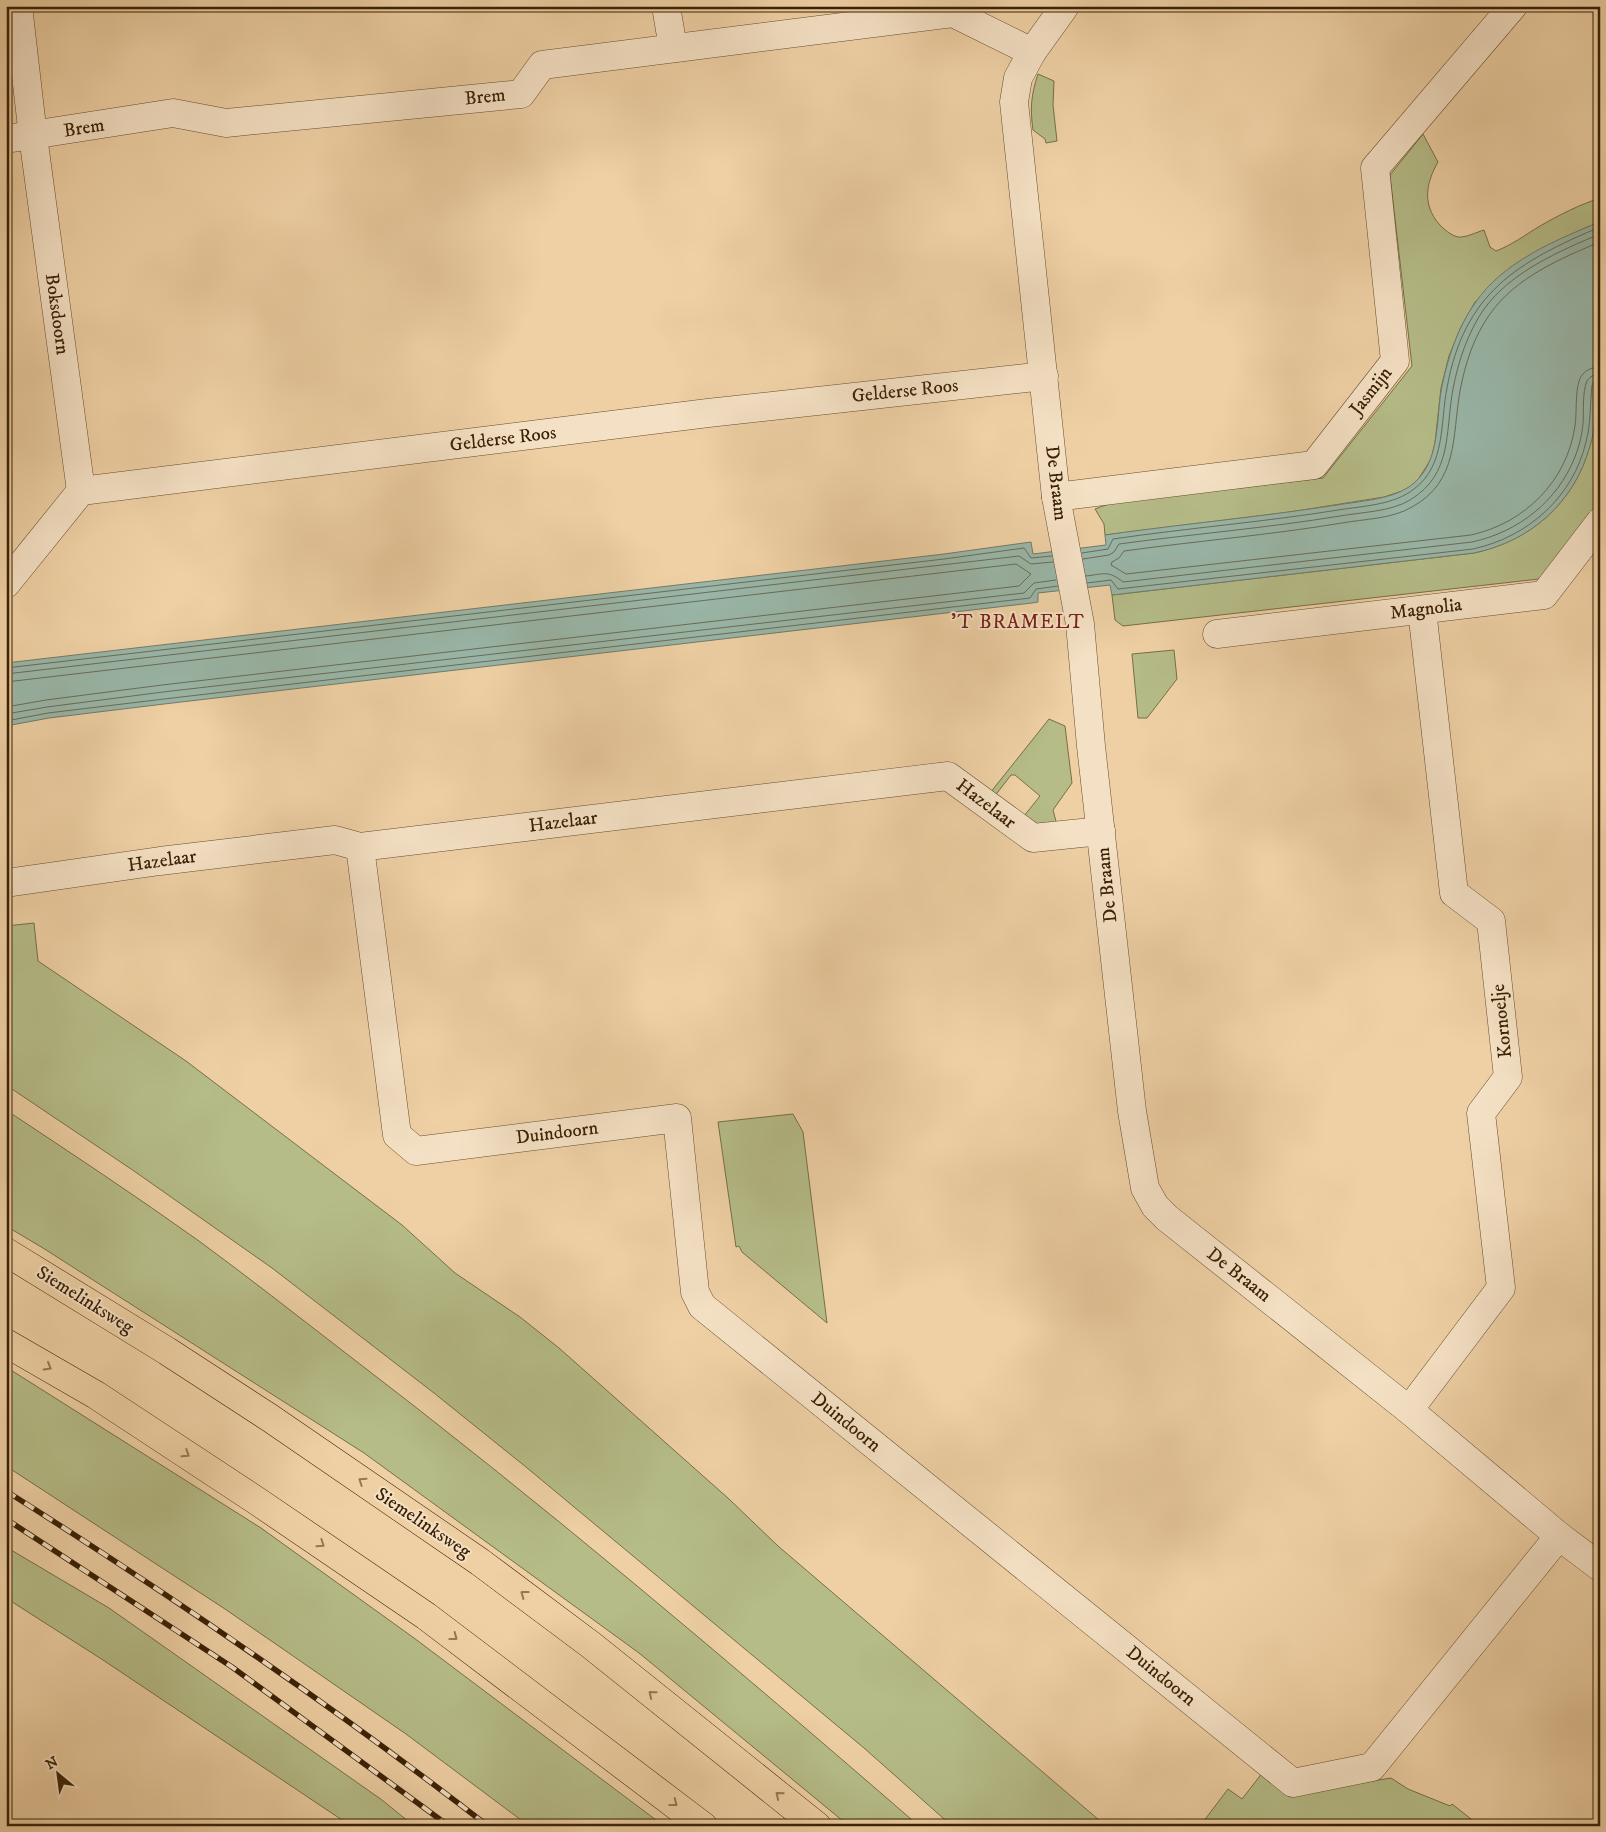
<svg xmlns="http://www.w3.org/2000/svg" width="1606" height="1832" font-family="'IM FELL DW Pica',serif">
  <rect width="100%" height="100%" fill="#eed0a4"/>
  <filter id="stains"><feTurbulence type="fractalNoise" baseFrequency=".004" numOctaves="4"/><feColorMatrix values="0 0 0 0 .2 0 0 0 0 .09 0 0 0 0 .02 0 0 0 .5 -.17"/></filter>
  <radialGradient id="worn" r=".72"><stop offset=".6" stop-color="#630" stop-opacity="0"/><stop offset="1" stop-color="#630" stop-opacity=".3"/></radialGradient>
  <!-- green -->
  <g fill="#b5bc88" stroke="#786e46">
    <path d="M1038 74 1054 81 1053 105 1057 141 1046 143 1045 139 1033 130C1030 108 1031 95 1038 74Z"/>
    <path d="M1423 134 1438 162C1426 183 1422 204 1439 224 1444 229 1450 235 1458 237 1465 238 1477 232 1484 230L1490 247 1496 251C1512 245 1525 235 1540 226 1559 215 1579 205 1600 198V222L1583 229 1475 302 1461 327 1449 356 1441 388 1435 443 1431 459 1419 478 1411 486 1402 491 1384 497 1290 512 1105 535 1104 524 1095 509 1111 503 1323 478 1412 366 1390 175Z"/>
    <path d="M1600 362V502L1539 579 1123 626 1115 620 1112 595 1474 553C1531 541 1575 502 1590 445 1597 420 1597 388 1600 362Z"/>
    <path d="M1174 650 1177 679 1147 718H1138L1132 654Z"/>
    <path d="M1049 719 1065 726 1072 783 1053 810 1057 825 1040 826 1024 816 1040 796 1015 775H1011L994 797 990 793Z"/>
    <path d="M34 923 38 961 186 1061 402 1225 455 1273 520 1317 559 1348 729 1499 778 1546 1106 1826H952L864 1748 526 1467 434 1393 272 1268 134 1171 6 1085V926Z"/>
    <path d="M6 1110C71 1153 136 1196 199 1241 248 1277 295 1314 343 1351 541 1502 731 1663 919 1826H849L639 1653 364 1453 43 1248 6 1226Z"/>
    <path d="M793 1114 803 1132 827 1323 742 1252 739 1246 736 1247 718 1122Z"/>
    <path d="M6 1367 261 1528 414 1638 664 1826H529L406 1734 225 1609 6 1466Z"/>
    <path d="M6 1547 109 1608 382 1800 414 1826H351L103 1660 6 1598Z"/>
    <path d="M1263 1772 1291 1794 1391 1778 1408 1789 1450 1806 1452 1804 1480 1826H1200L1228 1789 1242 1799Z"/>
  </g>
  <!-- water -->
  <path fill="#99b6a8" stroke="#737a67" d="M1600 222C1600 277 1603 334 1597 389 1595 408 1596 427 1590 446 1574 503 1531 541 1474 553L1112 595 1110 585 1038 593V602L1032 603 164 704 49 718 6 726V663L944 554 1031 542 1033 554 1106 545 1105 535C1182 524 1260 517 1337 505 1360 501 1389 500 1409 487 1442 464 1435 421 1442 386 1448 357 1458 327 1475 303 1503 262 1555 240 1600 222Z"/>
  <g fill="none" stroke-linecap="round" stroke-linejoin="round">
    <!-- shore -->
    <g stroke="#6a6c56" stroke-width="1">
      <path d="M1600 242C1561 258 1515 278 1490 314 1474 336 1465 364 1460 391 1452 436 1459 481 1412 507 1392 519 1364 519 1342 523 1270 535 1197 541 1124 551L1119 558 1112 562 1111 565 1126 574 1471 535C1525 523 1567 481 1575 426 1577 412 1575 395 1579 381 1582 372 1590 367 1600 367"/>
      <path d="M1082 553 1108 549 1113 539C1188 528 1264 522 1338 510 1363 506 1394 505 1414 489 1446 465 1440 423 1447 388 1464 293 1517 262 1600 227"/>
      <path d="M1083 559 1109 555 1114 552 1119 544C1193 534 1267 528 1340 516 1362 512 1390 512 1410 500 1453 474 1445 432 1453 389 1458 362 1468 332 1484 309 1511 272 1559 251 1600 234"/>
      <path d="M1086 576C1104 574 1108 570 1123 582L1472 542C1518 532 1557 502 1575 457 1579 447 1582 435 1583 424 1584 412 1582 392 1587 381 1590 376 1594 375 1600 374"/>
      <path d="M1087 583 1111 580 1118 589 1473 549C1528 537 1573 497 1586 442 1591 423 1590 404 1592 385L1595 381H1600"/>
      <path d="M6 668 944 559 1024 548 1031 558 1052 556"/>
      <path d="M6 674 1019 556 1031 564 1053 562"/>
      <path d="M6 682 1016 564 1031 574 1019 586 162 685 46 700 6 707"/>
      <path d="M6 714 47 707 163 692 1024 593 1034 583 1056 580"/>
      <path d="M6 721 48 713 164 699 1030 598 1036 589 1058 586"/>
    </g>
    <defs>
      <g id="street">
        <path d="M18 6 33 136 81 491"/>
        <path d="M666 6 673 48"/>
        <path d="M1065 6 1032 52 1018 78 1014 102 1056 497 1080 624 1091 746 1132 1111 1145 1188 1155 1206 1167 1218 1409 1410 1559 1536 1600 1567"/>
        <path d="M6 139 173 113 226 123 521 94 542 65 953 13 1032 52"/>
        <path d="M1056 497 1314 465 1395 361 1375 168 1513 6"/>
        <path d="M6 584 81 491 708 413 1044 376"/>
        <path d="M1217 634 1544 595 1600 522"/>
        <path d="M360 847 397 1135 416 1151 677 1118 695 1292 702 1306 1293 1783 1372 1767 1559 1536"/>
        <path d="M6 883 160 861 335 840 360 847 948 776 1033 838 1101 831"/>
        <path d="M1409 1410 1501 1288 1481 1113 1508 1077 1491 921 1454 893 1422 610"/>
      </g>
      <g id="primary">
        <path d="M6 1252 167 1351 270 1418 480 1562 591 1645 817 1826"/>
        <path d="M6 1343 96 1395 257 1501 426 1616 703 1826"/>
      </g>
    </defs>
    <!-- street casing -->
    <use href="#street" stroke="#674d2d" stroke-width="29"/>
    <!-- primary casing -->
    <use href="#primary" stroke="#3a2105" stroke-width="29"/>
    <!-- street -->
    <use href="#street" stroke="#f4e0c4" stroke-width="28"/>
    <!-- primary -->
    <use href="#primary" stroke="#eed0a4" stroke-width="28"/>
    <defs>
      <g id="rail">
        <path d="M6 1491C172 1596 333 1706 488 1826"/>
        <path d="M6 1519 232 1667 449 1826"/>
      </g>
    </defs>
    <!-- rail casing -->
    <use href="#rail" stroke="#3a2105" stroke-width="5.5"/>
    <!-- rail -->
    <use href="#rail" stroke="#f4e0c4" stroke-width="4" stroke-dasharray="11" stroke-linecap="butt"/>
  </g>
  <!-- one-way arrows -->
  <defs><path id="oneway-chevron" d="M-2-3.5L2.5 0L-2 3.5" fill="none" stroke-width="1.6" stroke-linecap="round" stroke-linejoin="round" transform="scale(1.25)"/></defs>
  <g stroke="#947854">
    <use href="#oneway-chevron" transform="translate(48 1367) rotate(30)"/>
    <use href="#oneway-chevron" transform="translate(186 1454) rotate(33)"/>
    <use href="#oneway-chevron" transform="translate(362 1481) rotate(-146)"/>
    <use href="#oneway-chevron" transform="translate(321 1544) rotate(34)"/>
    <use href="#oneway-chevron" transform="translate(524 1594) rotate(-143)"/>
    <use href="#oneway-chevron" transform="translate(454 1637) rotate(37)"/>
    <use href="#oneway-chevron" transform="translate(652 1694) rotate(-141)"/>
    <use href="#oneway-chevron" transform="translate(779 1795) rotate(-141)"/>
    <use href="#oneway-chevron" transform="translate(674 1803) rotate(38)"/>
  </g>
  <g text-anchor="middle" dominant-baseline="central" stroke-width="4" stroke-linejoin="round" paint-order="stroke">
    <!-- street labels -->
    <g font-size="19" fill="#3a2105" stroke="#f4e0c4">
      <text transform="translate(485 97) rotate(-6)">Brem</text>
      <text transform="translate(84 128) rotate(-9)">Brem</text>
      <text transform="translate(57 314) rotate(82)">Boksdoorn</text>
      <text transform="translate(905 391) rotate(-6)">Gelderse Roos</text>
      <text transform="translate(1371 391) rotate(-52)">Jasmijn</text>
      <text transform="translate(503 439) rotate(-7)">Gelderse Roos</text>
      <text transform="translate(1056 483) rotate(83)">De Braam</text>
      <text transform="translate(1426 609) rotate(-7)">Magnolia</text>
      <text transform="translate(986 804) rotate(37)">Hazelaar</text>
      <text transform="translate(563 822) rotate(-7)">Hazelaar</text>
      <text transform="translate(162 861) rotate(-8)">Hazelaar</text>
      <text transform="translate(1107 885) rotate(-96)">De Braam</text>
      <text transform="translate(1502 1021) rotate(-96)">Kornoelje</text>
      <text transform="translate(557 1133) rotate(-7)">Duindoorn</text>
      <text transform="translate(1239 1275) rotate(38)">De Braam</text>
      <text transform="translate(85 1300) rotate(32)">Siemelinksweg</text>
      <text transform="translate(846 1422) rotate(39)">Duindoorn</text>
      <text transform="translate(423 1523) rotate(34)">Siemelinksweg</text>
      <text transform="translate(1161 1676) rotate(39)">Duindoorn</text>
    </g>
    <!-- neighbourhood labels -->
    <g font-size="20" letter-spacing="1" fill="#7a1f14" stroke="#f4e0c4">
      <text x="1018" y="622">'T BRAMELT</text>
    </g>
  </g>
  <!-- margin -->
  <rect width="1606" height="1832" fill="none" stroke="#eed0a4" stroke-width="25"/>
  <rect x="8" y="8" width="1591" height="1817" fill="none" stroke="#3a2105" stroke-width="2.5"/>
  <rect x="12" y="12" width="1581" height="1807" fill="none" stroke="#3a2105"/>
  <!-- north arrow -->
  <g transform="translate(58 1774) rotate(331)" stroke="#f4e0c4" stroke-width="4" paint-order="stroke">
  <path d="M0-4L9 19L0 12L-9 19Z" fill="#3a2105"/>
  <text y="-8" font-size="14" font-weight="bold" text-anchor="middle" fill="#3a2105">N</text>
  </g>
  <rect width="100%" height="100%" filter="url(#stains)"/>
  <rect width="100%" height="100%" fill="url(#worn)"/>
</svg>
